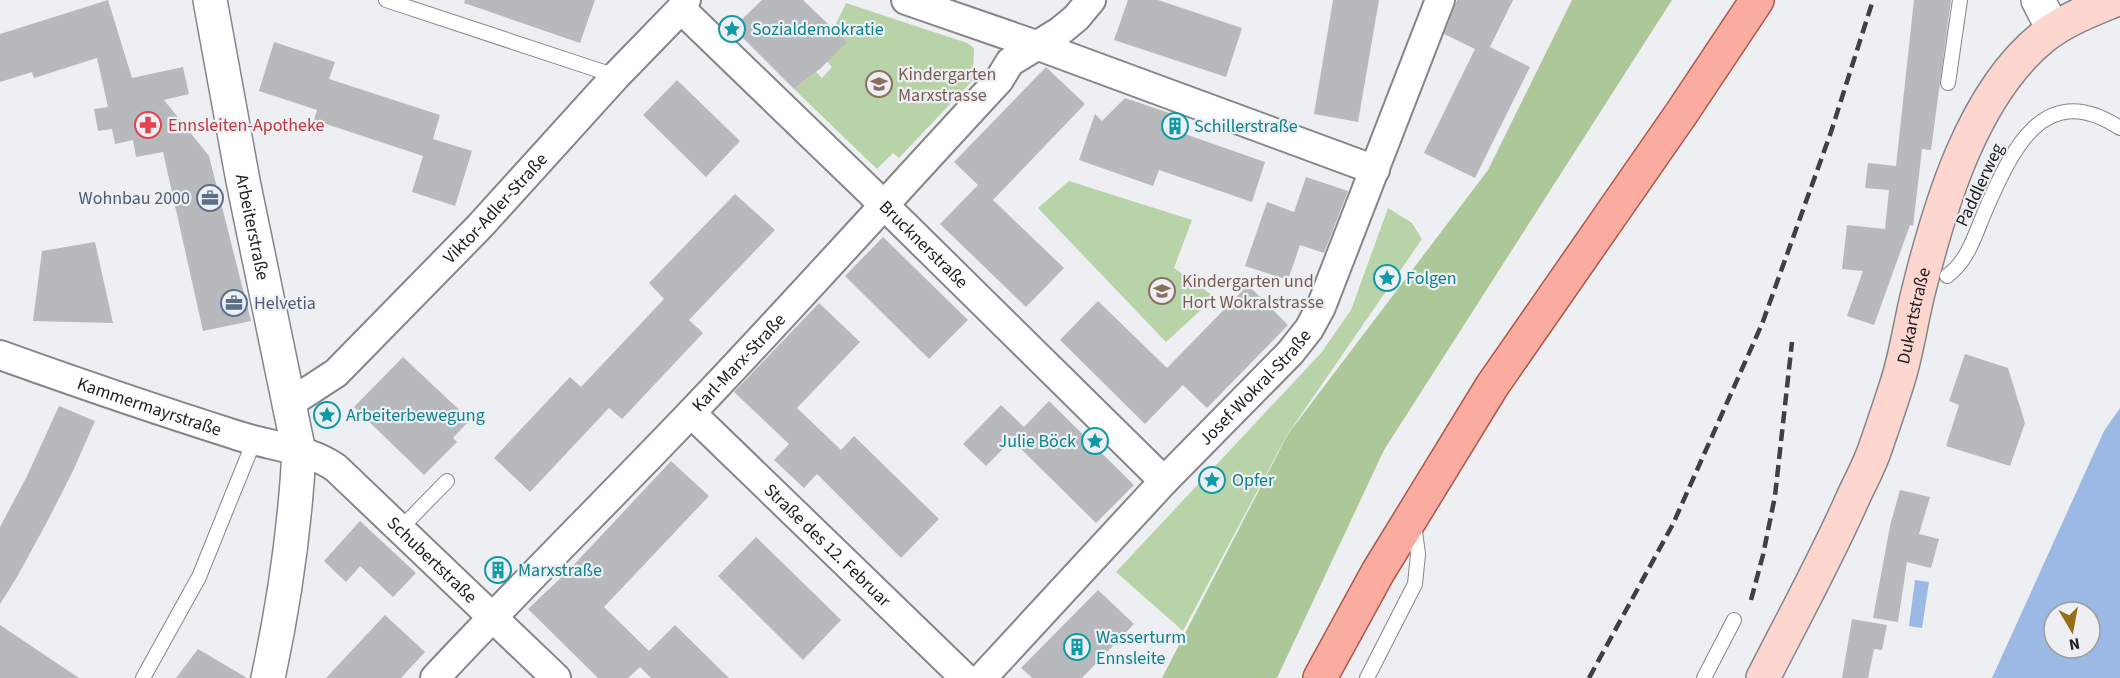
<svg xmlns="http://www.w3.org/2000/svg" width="2120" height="678" font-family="'Source Sans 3',sans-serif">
  <rect width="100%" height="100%" fill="#eeeff2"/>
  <!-- green -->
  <g fill="#b8d3a7">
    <path d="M846 3 967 43 974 48 973 80 899 158 893 153 877 169 794 89 816 72 822 78 832 67 827 61 833 30Z"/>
    <path d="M1069 181 1192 220 1174 268 1215 297 1166 342 1038 208Z"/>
    <path d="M1388 208 1412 223 1422 239 1287 435 1183 631 1116 572 1321 353 1351 310Z"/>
  </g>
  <!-- forest -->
  <path fill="#acc899" d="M1572 0H1672L1384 450 1277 678H1162L1288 434 1488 170Z"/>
  <!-- water -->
  <g fill="#9cb8e4" fill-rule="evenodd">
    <path d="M2120 408V678H1992L2104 431ZM2054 612H2090V648H2054Z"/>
    <path d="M1915 580 1929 582 1922 628 1909 626Z"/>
  </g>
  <!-- building -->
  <g fill="#b8b9bc">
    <path d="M108 0 132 78 183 67 189 94 164 100 209 156 251 321 203 331 163 152 136 157 133 140 115 144 112 129 98 131 94 109 108 107 97 58 34 78 32 72 0 82V34Z"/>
    <path d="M465 0H595L580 43 464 3Z"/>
    <path d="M762 0H803L847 42 821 68 794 89 733 28Z"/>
    <path d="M1128 0H1158L1242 28 1226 77 1114 40Z"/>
    <path d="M1333 0H1379L1358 122 1314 114Z"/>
    <path d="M1457 0H1513L1490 47 1530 67 1475 178 1424 153 1475 49 1444 34Z"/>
    <path d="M1914 0H1951L1931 150 1922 149 1913 226 1910 225 1874 325 1847 316 1863 271 1842 269 1847 225 1885 229 1889 190 1865 188 1868 163 1896 166Z"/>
    <path d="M274 42 335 62 329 79 440 115 433 139 472 151 455 206 412 192 423 156 314 120 317 110 259 91Z"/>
    <path d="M1046 67 1085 104 993 200 1064 268 1026 307 940 224 978 185 954 162Z"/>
    <path d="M677 80 740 141 706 177 643 115Z"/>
    <path d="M1125 98 1187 119 1182 133 1265 162 1252 202 1159 170 1153 186 1079 160 1095 114 1102 121Z"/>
    <path d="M1306 177 1348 191 1324 253 1300 245 1288 280 1245 266 1267 202 1294 212Z"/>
    <path d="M735 194 775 230 689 320 703 333 622 419 609 408 530 492 494 458 570 377 581 387 664 299 649 283Z"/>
    <path d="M883 237 968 320 929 359 845 276Z"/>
    <path d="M95 242 113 323 33 321 42 251Z"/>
    <path d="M1248 285 1288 325 1207 408 1183 385 1145 424 1060 340 1098 301 1167 368Z"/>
    <path d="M819 303 860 342 797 408 841 450 854 436 939 519 901 558 817 474 804 488 774 460 789 444 734 392Z"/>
    <path d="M1965 354 2008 368 2025 423 2010 466 1946 446 1959 405 1949 401Z"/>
    <path d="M403 357 470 420 453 438 457 442 424 475 354 407Z"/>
    <path d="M1049 401 1134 485 1096 523 1012 440 986 466 963 444 1001 405 1024 427Z"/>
    <path d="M59 406 95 421 73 471 47 522 17 577 0 604V527L27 476Z"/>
    <path d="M671 461 709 496 604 607 649 651 675 625 729 678H651L640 667 628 678H598L528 609 568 571Z"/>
    <path d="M1900 490 1930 497 1919 534 1939 539 1931 568 1907 562 1898 622 1873 618 1890 526Z"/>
    <path d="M360 521 416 573 393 597 360 566 346 582 324 561Z"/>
    <path d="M756 537 841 620 803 660 718 576Z"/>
    <path d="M1098 590 1134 624 1082 678H1032L1021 668Z"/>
    <path d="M385 615 425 652 401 678H326Z"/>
    <path d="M1852 619 1887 625 1882 650 1874 649 1868 678H1842Z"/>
    <path d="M0 625 79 678H0Z"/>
    <path d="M198 649 247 678H176Z"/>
  </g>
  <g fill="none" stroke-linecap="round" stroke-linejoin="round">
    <defs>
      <g id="service">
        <path d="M386 0 616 76"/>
        <path d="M1948 83 1960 0"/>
        <path d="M1947 276C1969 260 1975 234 1986 209 2012 150 2044 78 2120 128"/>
        <path d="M400 529 447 481"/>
        <path d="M143 678 199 577 254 441"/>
        <path d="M1367 678 1415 584 1418 554 1414 524"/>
        <path d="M1704 678 1734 620"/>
      </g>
      <g id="minor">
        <path d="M906 0 1036 45 1375 170"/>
        <path id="s1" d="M681 9 885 206 1164 481"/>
        <path id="s2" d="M0 355C78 383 157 410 236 435 268 446 308 448 336 468L556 678"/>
        <path id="s3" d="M290 403 336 373 480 226 616 76 681 9 686 0"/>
        <path id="s4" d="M691 413 965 678"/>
        <path id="s5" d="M435 678C519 588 606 502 691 413 795 304 896 191 999 80L1010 62 1059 32 1076 18 1091 0"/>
        <path id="s6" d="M982 678 1164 481 1290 353 1309 329 1321 307 1440 0"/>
      </g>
      <g id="tertiary">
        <path id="s7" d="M210 0 243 181 299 452C295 528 284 604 268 678"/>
        <path d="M2038 0 2053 29"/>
      </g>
      <g id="secondary">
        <path id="s8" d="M1763 678C1793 619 1825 561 1852 500 1860 482 1870 465 1876 446 1884 423 1892 400 1899 377 1907 350 1911 321 1918 293 1939 208 1972 94 2043 37 2064 20 2091 10 2115 0"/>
      </g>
      <path id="primary" d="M1320 678 1378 572 1492 386 1681 114 1757 0"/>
    </defs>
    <!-- service casing -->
    <use href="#service" stroke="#858689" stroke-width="16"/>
    <!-- minor casing -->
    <use href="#minor" stroke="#858689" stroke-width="32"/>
    <!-- tertiary casing -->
    <use href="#tertiary" stroke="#858689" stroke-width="36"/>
    <!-- secondary casing -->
    <use href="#secondary" stroke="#858689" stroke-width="36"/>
    <!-- primary casing -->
    <use href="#primary" stroke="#ac584a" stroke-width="36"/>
    <!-- service -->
    <use href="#service" stroke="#fff" stroke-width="14"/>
    <!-- minor -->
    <use href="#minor" stroke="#fff" stroke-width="28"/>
    <!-- tertiary -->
    <use href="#tertiary" stroke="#fff" stroke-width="33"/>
    <!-- secondary -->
    <use href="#secondary" stroke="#fdd6cf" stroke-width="33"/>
    <!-- primary -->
    <use href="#primary" stroke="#faaca0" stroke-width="33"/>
    <!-- rail -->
    <g stroke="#3f4041" stroke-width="4.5" stroke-dasharray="12 6" stroke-linecap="butt">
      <path d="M1751 600 1763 555 1775 496 1792 342"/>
      <path d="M1589 678 1673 524 1762 324 1831 132 1873 0"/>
    </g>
  </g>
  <!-- icons -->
  <defs>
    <symbol id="sight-ring" viewBox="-11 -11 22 22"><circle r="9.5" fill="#eeeff2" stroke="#0f9aa8" stroke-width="1.5"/><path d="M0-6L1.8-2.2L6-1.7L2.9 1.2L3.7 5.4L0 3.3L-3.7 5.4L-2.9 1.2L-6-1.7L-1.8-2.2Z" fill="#0f9aa8"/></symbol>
    <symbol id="school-ring" viewBox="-11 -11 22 22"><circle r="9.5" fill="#eeeff2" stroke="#8d6e63" stroke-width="1.5"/><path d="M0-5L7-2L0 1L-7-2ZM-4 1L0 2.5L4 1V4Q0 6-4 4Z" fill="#8d6e63"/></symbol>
    <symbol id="pharmacy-ring" viewBox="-11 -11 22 22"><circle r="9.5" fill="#eeeff2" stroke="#e0444e" stroke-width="1.5"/><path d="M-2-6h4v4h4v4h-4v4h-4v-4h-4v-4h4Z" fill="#e0444e"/></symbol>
    <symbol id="building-ring" viewBox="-11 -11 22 22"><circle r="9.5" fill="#eeeff2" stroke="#0f9aa8" stroke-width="1.5"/><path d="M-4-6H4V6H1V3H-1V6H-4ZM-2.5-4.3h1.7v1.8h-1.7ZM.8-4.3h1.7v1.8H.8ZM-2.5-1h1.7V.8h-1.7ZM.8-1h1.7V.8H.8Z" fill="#0f9aa8"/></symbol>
    <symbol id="office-ring" viewBox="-11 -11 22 22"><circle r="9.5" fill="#eeeff2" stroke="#5c6f8a" stroke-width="1.5"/><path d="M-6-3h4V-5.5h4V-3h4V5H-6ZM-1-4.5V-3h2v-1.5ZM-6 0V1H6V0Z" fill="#5c6f8a"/></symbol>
  </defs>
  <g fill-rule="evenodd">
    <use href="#sight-ring" x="717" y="14" width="30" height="30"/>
    <use href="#school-ring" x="864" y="69" width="30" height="30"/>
    <use href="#pharmacy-ring" x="133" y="110" width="30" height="30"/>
    <use href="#building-ring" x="1160" y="111" width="30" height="30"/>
    <use href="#office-ring" x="195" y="183" width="30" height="30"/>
    <use href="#sight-ring" x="1372" y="263" width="30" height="30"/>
    <use href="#school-ring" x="1147" y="276" width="30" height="30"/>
    <use href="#office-ring" x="219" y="288" width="30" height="30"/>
    <use href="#sight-ring" x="312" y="400" width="30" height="30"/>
    <use href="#sight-ring" x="1080" y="426" width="30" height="30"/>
    <use href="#sight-ring" x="1197" y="465" width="30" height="30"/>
    <use href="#building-ring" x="483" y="555" width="30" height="30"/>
    <use href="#building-ring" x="1062" y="632" width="30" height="30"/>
  </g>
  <g text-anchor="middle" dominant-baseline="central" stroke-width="4.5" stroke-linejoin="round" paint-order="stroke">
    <!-- culture labels -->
    <g font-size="18" fill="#0d838f" stroke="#eeeff2" text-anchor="start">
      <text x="752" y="29">Sozialdemokratie</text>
      <text x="1194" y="126">Schillerstraße</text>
      <text x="1406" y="278">Folgen</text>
      <text x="346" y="415">Arbeiterbewegung</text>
      <text x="1076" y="441" text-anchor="end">Julie Böck</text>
      <text x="1232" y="480">Opfer</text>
      <text x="518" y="570">Marxstraße</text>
      <text x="1096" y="637">Wasserturm<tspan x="1096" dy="21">Ennsleite</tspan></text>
    </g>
    <!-- education labels -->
    <g font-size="18" fill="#785e54" stroke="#eeeff2" text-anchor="start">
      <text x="898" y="74">Kindergarten<tspan x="898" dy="21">Marxstrasse</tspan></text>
      <text x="1182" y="281">Kindergarten und<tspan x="1182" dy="21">Hort Wokralstrasse</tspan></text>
    </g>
    <!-- health labels -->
    <g font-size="18" fill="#be3a42" stroke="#eeeff2" text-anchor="start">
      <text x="168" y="125">Ennsleiten-Apotheke</text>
    </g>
    <!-- street labels -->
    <g font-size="18" fill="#202122" stroke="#eeeff2">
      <text transform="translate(1980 185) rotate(-65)">Paddlerweg</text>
      <text stroke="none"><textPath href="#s3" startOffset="284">Viktor-Adler-Straße</textPath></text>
      <text stroke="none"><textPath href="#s7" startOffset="231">Arbeiterstraße</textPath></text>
      <text stroke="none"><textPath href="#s1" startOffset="338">Brucknerstraße</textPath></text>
      <text stroke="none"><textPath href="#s8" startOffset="394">Dukartstraße</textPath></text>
      <text stroke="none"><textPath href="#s5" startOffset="438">Karl-Marx-Straße</textPath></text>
      <text stroke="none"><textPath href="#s6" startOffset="399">Josef-Wokral-Straße</textPath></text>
      <text stroke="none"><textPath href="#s2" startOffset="158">Kammermayrstraße</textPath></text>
      <text stroke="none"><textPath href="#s4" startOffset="190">Straße des 12. Februar</textPath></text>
      <text stroke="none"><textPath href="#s2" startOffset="488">Schubertstraße</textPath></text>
    </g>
    <!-- service labels -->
    <g font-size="18" fill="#4e5e75" stroke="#eeeff2" text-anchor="end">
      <text x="190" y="198">Wohnbau 2000</text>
      <text x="254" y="303" text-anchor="start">Helvetia</text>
    </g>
  </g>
  <!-- north arrow -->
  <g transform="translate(2072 630) rotate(170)"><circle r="28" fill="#eeeff2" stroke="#9c9d9f" stroke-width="1.5"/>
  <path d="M0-4.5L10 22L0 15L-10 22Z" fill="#946f17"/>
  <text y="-9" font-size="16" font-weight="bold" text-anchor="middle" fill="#202122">N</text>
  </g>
</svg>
